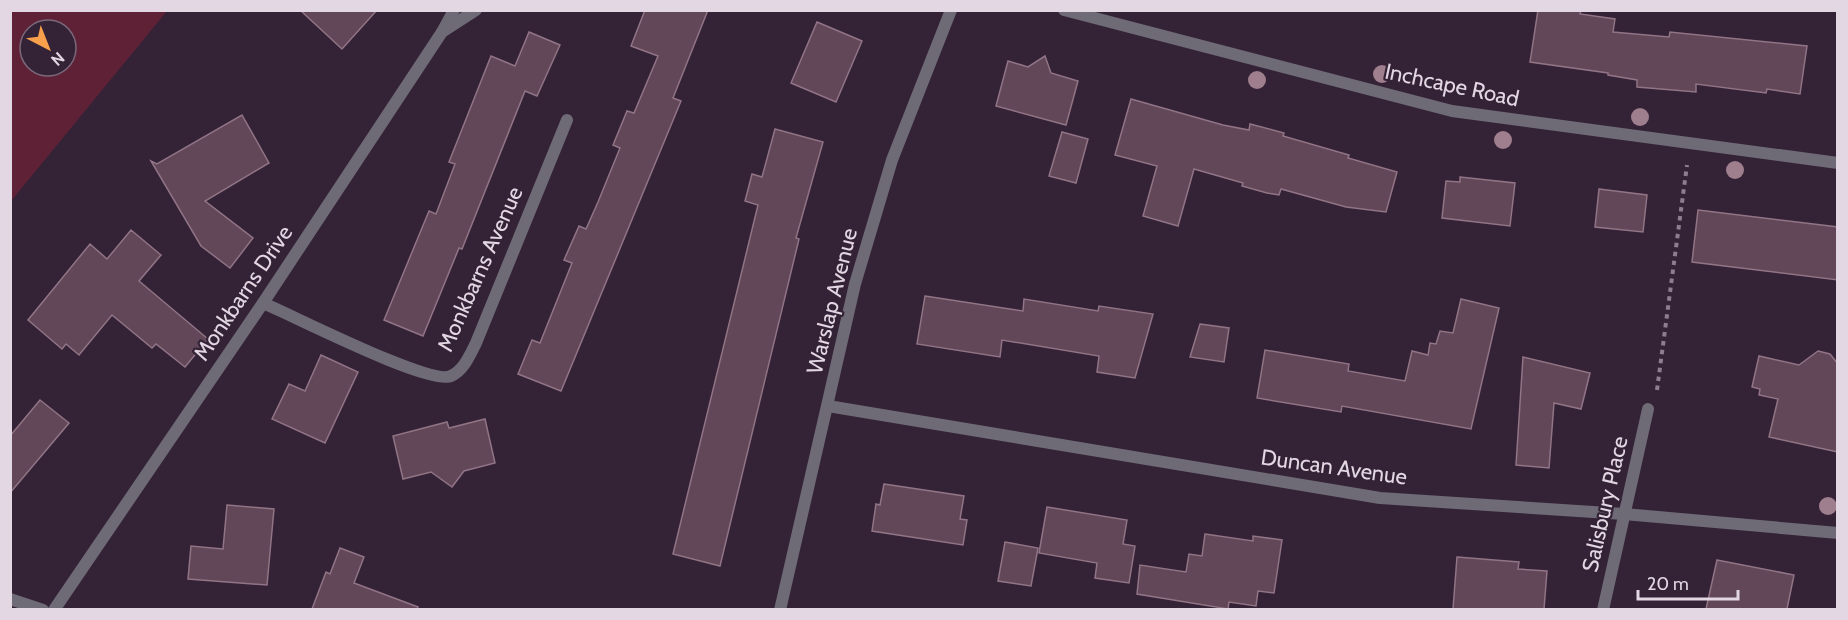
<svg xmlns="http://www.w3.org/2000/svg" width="1848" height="620" font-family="Cabin,sans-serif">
  <rect width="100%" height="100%" fill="#342236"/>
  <!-- green -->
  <path fill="#5f2136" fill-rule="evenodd" d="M11 10 167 11 11 201 10 11ZM30 30H66V66H30Z"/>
  <!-- building -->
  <g fill="#614757" stroke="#917485" stroke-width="1.5">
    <path d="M300 10H377L342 49Z"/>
    <path d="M645 10H708L673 98 681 101 561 391 518 374 532 340 540 343 572 263 564 260 579 226 586 229 598 202 620 148 613 145 627 111 634 113 658 56 631 46Z"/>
    <path d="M1538 10H1581L1580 14 1615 19 1613 32 1669 37 1670 32 1807 46 1800 94 1767 89 1766 93 1696 84V92L1637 87V80L1608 75V73L1530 62Z"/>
    <path d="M817 22 862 41 836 102 791 83Z"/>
    <path d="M529 32 560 45 537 96 525 91 462 249 459 248 423 336 384 320 429 211 436 214 455 164 449 162 491 56 515 66Z"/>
    <path d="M1045 56 1051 73 1078 81 1066 125 996 106 1008 61 1028 67Z"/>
    <path d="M1131 99 1223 125 1249 130 1250 124 1284 133 1283 136 1349 155 1348 158 1397 172 1386 212 1346 207 1281 189 1279 195 1267 193 1242 186 1243 183 1194 169 1178 226 1143 216 1157 166 1115 155Z"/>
    <path d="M242 115 269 163 205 201 253 238 230 268 201 246 151 161 157 164Z"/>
    <path d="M775 129 823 142 796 238 799 239 720 566 673 554 758 205 745 201 752 174 762 177Z"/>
    <path d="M1062 132 1088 139 1076 183 1049 176Z"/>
    <path d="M1460 177 1515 183 1510 226 1442 218 1446 181 1460 182Z"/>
    <path d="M1599 189 1647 195 1643 232 1595 227Z"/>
    <path d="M1698 210 1838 227V280L1692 262Z"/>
    <path d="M131 230 161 255 139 281 208 339 185 367 156 344 152 348 112 315 79 355 66 344 62 349 28 320 90 244 107 259Z"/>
    <path d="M925 296 1023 311 1024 299 1098 311 1099 306 1153 314 1135 378 1097 372 1099 356 1002 340 1000 357 917 344Z"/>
    <path d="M1461 299 1499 308 1471 429 1342 406 1341 412 1257 398 1265 350 1349 364 1348 371 1405 381 1412 351 1428 355 1430 343 1436 344 1440 331 1453 333Z"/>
    <path d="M1200 324 1229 328 1224 362 1190 357Z"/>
    <path d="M1818 351 1830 354 1838 364V452L1769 437 1778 399 1759 395 1760 389 1752 387 1759 356 1799 365Z"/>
    <path d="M321 355 358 372 325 443 272 419 289 384 305 391Z"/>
    <path d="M1523 357 1590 373 1581 409 1554 403 1549 468 1516 465Z"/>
    <path d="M40 400 69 423 10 493V436Z"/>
    <path d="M485 419 495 463 464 471 452 487 431 472 403 479 393 436 447 422 449 428Z"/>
    <path d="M884 484 964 496 960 519 967 520 963 545 872 531 876 504 880 505Z"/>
    <path d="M227 505 274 509 267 585 188 579 191 546 223 549Z"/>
    <path d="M1047 507 1127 520 1123 544 1135 546 1129 583 1095 578 1097 563 1039 553Z"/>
    <path d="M1205 534 1253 541V536L1282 540 1274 593 1258 591 1256 606 1229 602 1228 609 1137 594 1140 565 1186 572 1189 554 1202 556Z"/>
    <path d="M1005 542 1038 548 1031 586 998 581Z"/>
    <path d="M340 548 364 557 354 583 418 607 417 609H312L326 572 330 574Z"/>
    <path d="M1457 557 1519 562 1518 569 1547 571 1544 609H1453Z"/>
    <path d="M1717 560 1794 575 1787 609H1706Z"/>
  </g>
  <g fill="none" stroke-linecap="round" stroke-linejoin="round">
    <!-- path -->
    <path stroke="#8c7e8e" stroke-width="4" stroke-dasharray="4.5 4.5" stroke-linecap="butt" d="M1657 390 1687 165"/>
    <!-- service -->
    <path stroke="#6e6a76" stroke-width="12" d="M442 32 454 10"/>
    <!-- minor -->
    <g stroke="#6e6a76" stroke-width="12">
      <path d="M1064 10 1452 111 1838 163"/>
      <path d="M263 303C292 315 430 386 451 376 464 370 470 355 476 343L567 120"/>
      <path d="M828 406 1380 498 1624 514 1838 533"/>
      <path d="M54 610 263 303 442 32 476 10"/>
      <path d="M780 610 855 284 892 160 951 10"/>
      <path d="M1603 610 1648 409"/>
    </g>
    <!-- tertiary -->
    <path stroke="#6e6a76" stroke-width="12" d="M10 599 43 610"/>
  </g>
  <!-- trees -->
  <g fill="#9f7e8d">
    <circle cx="1382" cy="74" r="9"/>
    <circle cx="1257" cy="80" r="9"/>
    <circle cx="1640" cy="117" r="9"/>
    <circle cx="1503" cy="140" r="9"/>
    <circle cx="1735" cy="170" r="9"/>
    <circle cx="1828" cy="506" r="9"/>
  </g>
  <g text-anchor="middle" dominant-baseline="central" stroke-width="4.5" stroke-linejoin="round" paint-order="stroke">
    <!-- street labels -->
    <g font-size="22" fill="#e2d7e3" stroke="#342236">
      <text transform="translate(1452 85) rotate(12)">Inchcape Road</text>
      <text transform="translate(480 269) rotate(-66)">Monkbarns Avenue</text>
      <text transform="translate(243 293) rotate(-56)">Monkbarns Drive</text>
      <text transform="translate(832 301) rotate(-76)">Warslap Avenue</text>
      <text transform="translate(1334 467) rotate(8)">Duncan Avenue</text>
      <text transform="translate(1605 504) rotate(-77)">Salisbury Place</text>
    </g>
  </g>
  <!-- border -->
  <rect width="1848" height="620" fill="none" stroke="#e2d7e3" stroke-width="24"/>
  <!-- north arrow -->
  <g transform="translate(48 48) rotate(138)"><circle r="28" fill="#342236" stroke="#7a6a7b" stroke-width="1.5"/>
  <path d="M0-4.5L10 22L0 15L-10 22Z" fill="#f8a04b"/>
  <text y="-9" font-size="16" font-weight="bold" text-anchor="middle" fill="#e2d7e3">N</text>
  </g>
  <!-- scale -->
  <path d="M1638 590v9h100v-9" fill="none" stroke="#e2d7e3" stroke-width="3"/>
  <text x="1647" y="590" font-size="18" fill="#e2d7e3" stroke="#342236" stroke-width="4.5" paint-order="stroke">20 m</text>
</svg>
